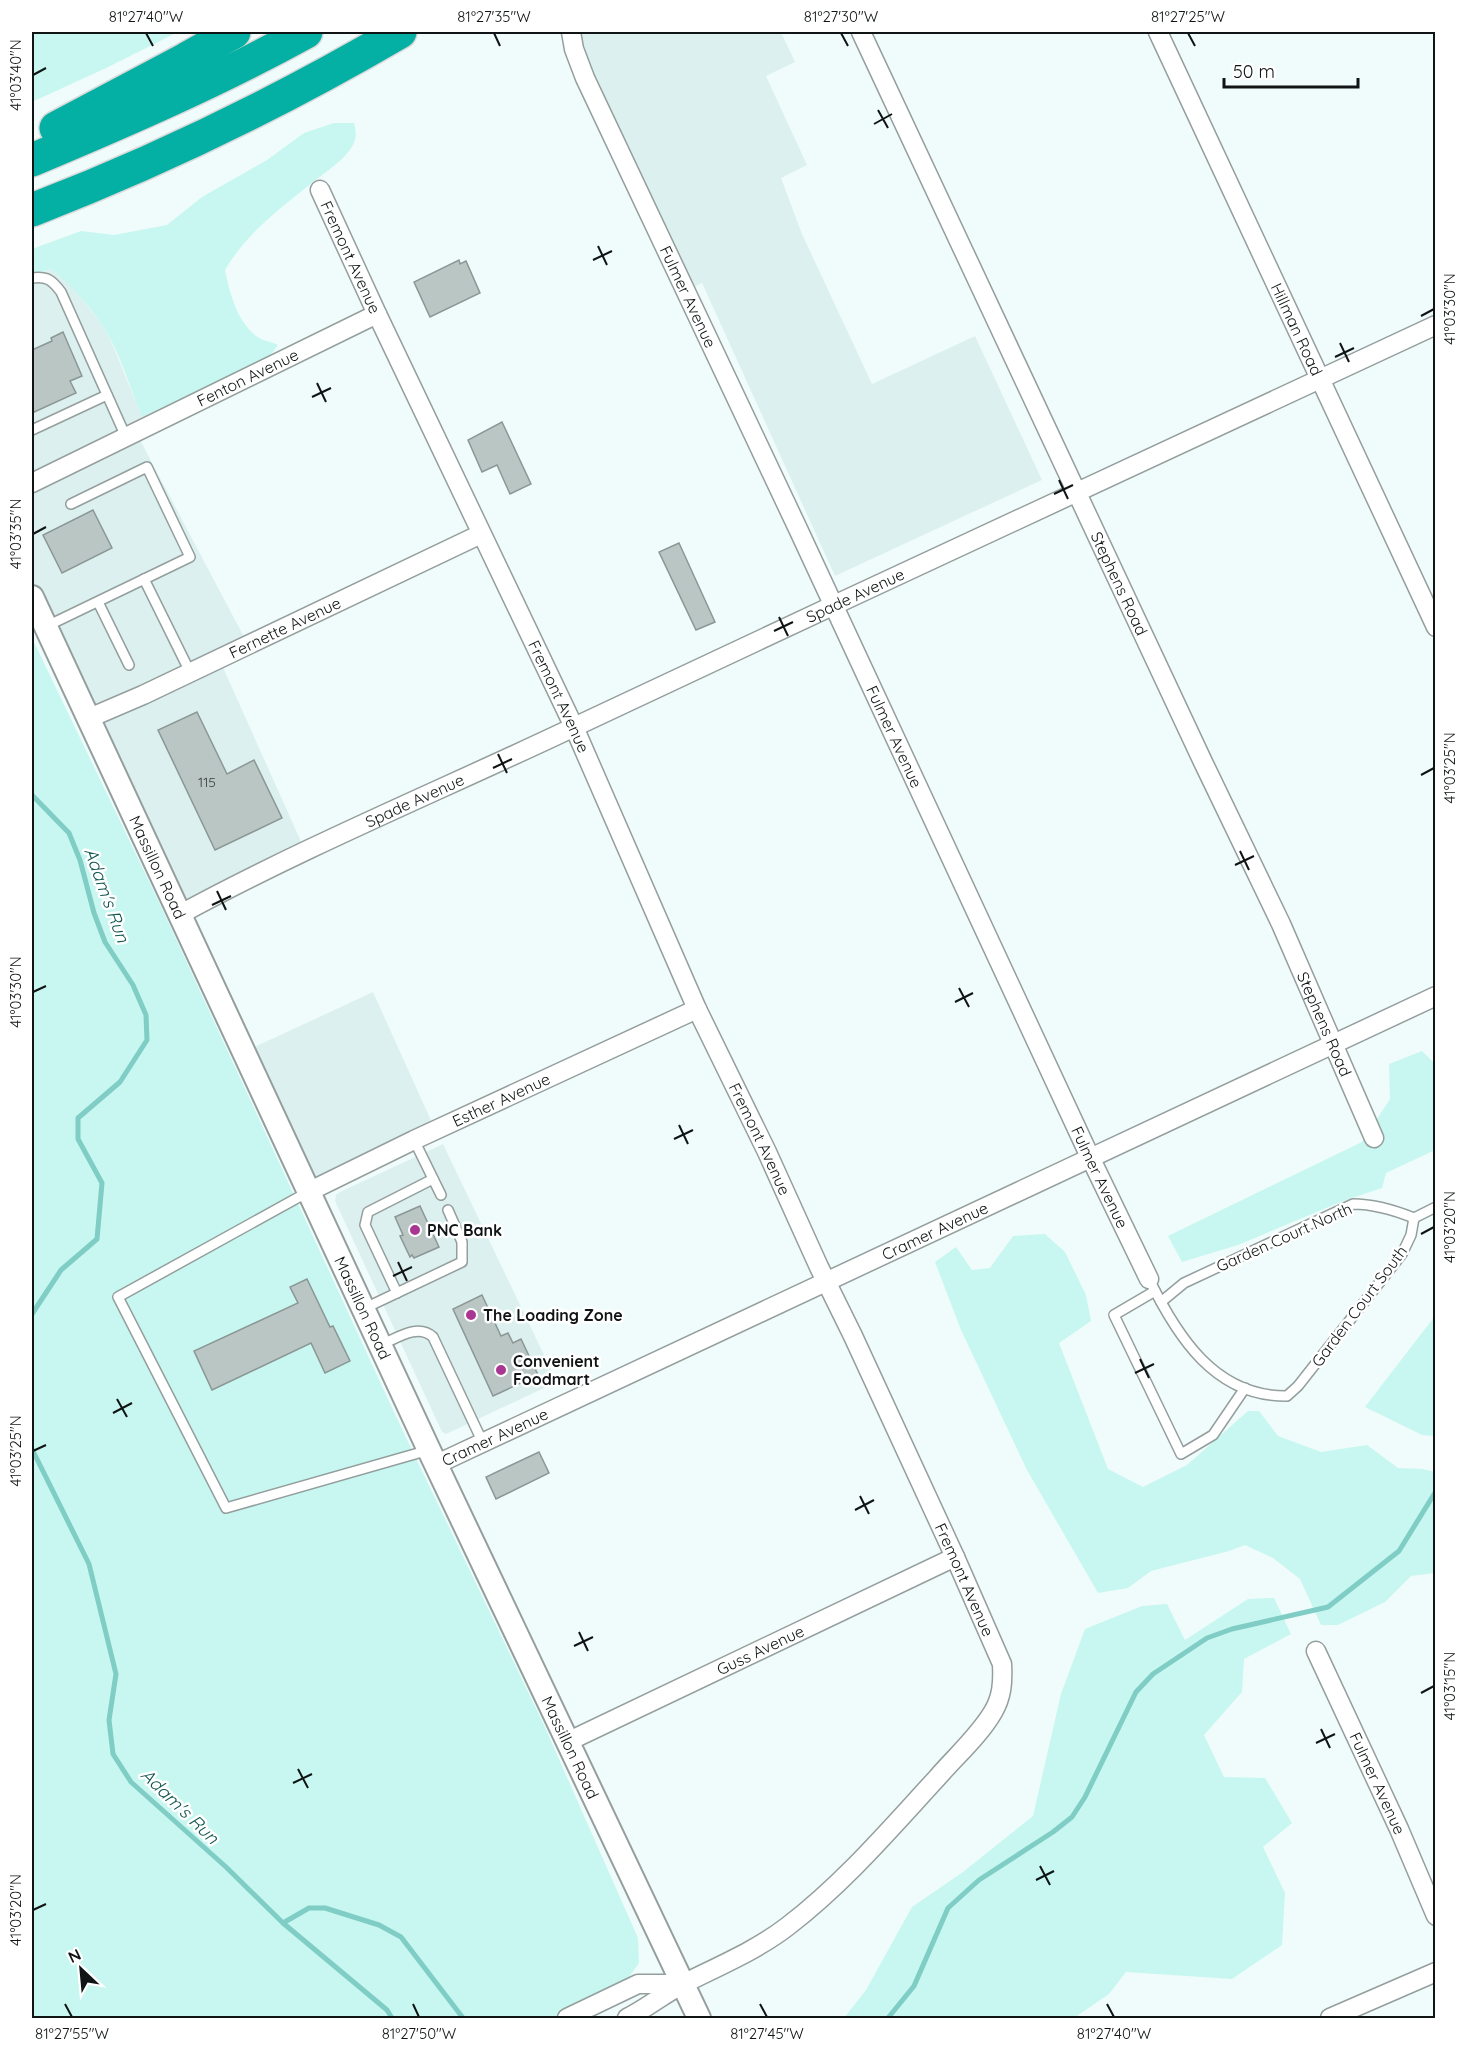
<svg xmlns="http://www.w3.org/2000/svg" width="1467" height="2050" font-family="Quicksand,sans-serif">
  <rect width="100%" height="100%" fill="#f0fcfb"/>
  <!-- built -->
  <g fill="#dcf1ef">
    <path d="M575 32H781L795 62 766 76 807 165 781 178 802 234 872 384 975 336 1042 480 835 576 702 283 691 288 612 124Z"/>
    <path d="M52 269 70 284 104 327 114 348 142 417 32 475V274Z"/>
    <path d="M140 440 244 637 89 714 32 591V489Z"/>
    <path d="M221 663 303 846 181 908 90 720Z"/>
    <path d="M373 992 434 1127 310 1187 246 1051Z"/>
    <path d="M443 1144 557 1382 446 1434 442 1432 335 1201 336 1195 340 1192Z"/>
  </g>
  <!-- green -->
  <g fill="#c7f7f0">
    <path d="M35 32H178L106 68 32 102V33Z"/>
    <path d="M334 123H354C356 131 357 137 353 145 344 161 326 171 312 183 280 208 246 234 225 270 230 294 237 323 259 338 264 341 272 342 278 345L269 357 142 417C130 388 121 355 104 328 90 306 71 286 52 269L32 274V249L81 231 114 235 167 225 202 197 267 160 304 133Z"/>
    <path d="M32 638 158 900 400 1425 543 1723 638 1938 639 1963 626 1981 580 2003 555 2018H32Z"/>
    <path d="M1422 1051 1435 1064V1150L1386 1173 1382 1188 1343 1201 1238 1245 1182 1262 1168 1236 1362 1142 1390 1099 1389 1064Z"/>
    <path d="M1045 1234 1065 1252 1086 1295 1091 1321 1059 1343 1108 1469 1143 1487 1187 1465 1248 1411H1259L1278 1436 1321 1452 1367 1445 1398 1468 1423 1469 1435 1472V1573L1411 1576 1385 1602 1338 1625H1321L1300 1579 1273 1558 1245 1545 1229 1551 1151 1571 1128 1588 1098 1593 1027 1470 961 1330 935 1262 956 1247 972 1270 990 1268 1013 1236Z"/>
    <path d="M1435 1316V1436L1422 1435 1365 1407Z"/>
    <path d="M1274 1598 1291 1634 1244 1659 1242 1692 1204 1735 1224 1777 1265 1778 1292 1823 1263 1847 1285 1893 1282 1945 1232 1979 1126 1972 1109 1994 1074 2018H844L866 1990 912 1907 963 1872 1033 1816 1061 1694 1085 1629 1142 1606 1167 1604 1185 1640 1248 1599Z"/>
  </g>
  <g fill="none" stroke-linecap="round" stroke-linejoin="round">
    <!-- stream -->
    <g stroke="#7fcdc5" stroke-width="5">
      <path d="M32 795 69 833 80 860 94 913 105 942 133 985 146 1015 147 1040 120 1082 78 1118V1139L102 1183 97 1239 61 1270 32 1314"/>
      <path d="M32 1449 89 1564 116 1674 109 1720 113 1754 131 1782 226 1867 283 1923 387 2010 392 2018"/>
      <path d="M283 1923 309 1908H325L379 1925 401 1937 463 2018"/>
      <path d="M888 2018 914 1986 948 1908 979 1880 1053 1832 1072 1817 1085 1797 1136 1692 1153 1674 1207 1638 1232 1629 1328 1607 1399 1551 1436 1491"/>
    </g>
  </g>
  <!-- building -->
  <g fill="#bac6c4" stroke="#8b9795" stroke-width="1.5">
    <path d="M459 260 460 264 466 261 480 293 430 317 414 282Z"/>
    <path d="M63 332 82 376 70 381 76 393 32 413V350L52 341 51 338Z"/>
    <path d="M502 422 531 484 510 494 497 465 482 472 468 440Z"/>
    <path d="M93 510 112 548 62 573 43 535Z"/>
    <path d="M679 543 715 622 696 630 659 552Z"/>
    <path d="M197 712 227 774 254 760 282 818 215 850 158 730Z"/>
    <path d="M420 1206 439 1247 414 1258 412 1255 410 1257 400 1236 403 1235 395 1217Z"/>
    <path d="M307 1279 330 1327 333 1326 350 1361 325 1373 311 1343 212 1390 194 1351 298 1303 290 1287Z"/>
    <path d="M482 1295 501 1336 508 1333 513 1343 521 1339 538 1375 493 1396 453 1309Z"/>
    <path d="M539 1452 549 1473 496 1499 486 1477Z"/>
  </g>
  <g fill="none" stroke-linecap="round" stroke-linejoin="round">
    <defs>
      <g id="service">
        <path d="M32 278C47 276 52 280 61 292L126 437"/>
        <path d="M32 430 107 395"/>
        <path d="M144 579 190 672"/>
        <path d="M98 602 129 665"/>
        <path d="M47 626 190 557 147 467 71 504"/>
        <path d="M414 1140 441 1195"/>
        <path d="M308 1192 118 1297 226 1508 429 1450"/>
        <path d="M1149 1279C1177 1336 1215 1397 1287 1396L1298 1386 1402 1254 1411 1235 1414 1218 1436 1207"/>
        <path d="M1155 1291 1114 1315 1181 1454 1213 1435 1245 1388"/>
        <path d="M397 1293 365 1225 368 1212 433 1179"/>
        <path d="M1161 1302 1184 1283 1353 1204C1375 1204 1394 1210 1414 1218"/>
        <path d="M363 1309 462 1262V1242L448 1210"/>
        <path d="M381 1345C397 1338 418 1323 433 1337L483 1443"/>
      </g>
      <g id="minor">
        <path id="s1" d="M571 32 574 49 585 78 799 531 1090 1157 1149 1279"/>
        <path id="s2" d="M861 32 1203 762 1281 924 1374 1138"/>
        <path id="s3" d="M1158 32 1436 627"/>
        <path id="s4" d="M320 190 377 314 574 727 697 1009 767 1152 819 1267 853 1336 955 1557 1002 1664C1003 1682 1002 1697 993 1712 979 1736 955 1757 937 1778 890 1829 844 1883 788 1926 757 1950 721 1965 685 1983 665 1993 647 2008 627 2018"/>
        <path id="s5" d="M32 483 377 314"/>
        <path id="s6" d="M87 719 143 695 481 534"/>
        <path id="s7" d="M179 915C306 846 439 791 570 729 858 593 1147 460 1436 325"/>
        <path id="s8" d="M308 1192 414 1140 697 1009"/>
        <path id="s9" d="M435 1465 1436 996"/>
        <path id="s10" d="M1316 1651 1399 1829 1436 1916"/>
        <path id="s11" d="M567 1742 955 1557"/>
        <path d="M567 2018 638 1984H683"/>
        <path d="M1330 2018 1436 1972"/>
      </g>
      <g id="tertiary">
        <path id="s12" d="M32 597 429 1450 699 2018"/>
      </g>
      <g id="motorway">
        <path d="M56 128 186 59 234 32"/>
        <path d="M32 160C125 121 217 81 306 32"/>
        <path d="M32 210C159 161 282 101 400 32"/>
      </g>
    </defs>
    <!-- service casing -->
    <use href="#service" stroke="#949f9d" stroke-width="12"/>
    <!-- minor casing -->
    <use href="#minor" stroke="#949f9d" stroke-width="21"/>
    <!-- tertiary casing -->
    <use href="#tertiary" stroke="#949f9d" stroke-width="26"/>
    <!-- motorway casing -->
    <use href="#motorway" stroke="#d9d9d9" stroke-width="36"/>
    <!-- service -->
    <use href="#service" stroke="#fff" stroke-width="9"/>
    <!-- minor -->
    <use href="#minor" stroke="#fff" stroke-width="18"/>
    <!-- tertiary -->
    <use href="#tertiary" stroke="#fff" stroke-width="22"/>
    <!-- motorway -->
    <use href="#motorway" stroke="#04afa3" stroke-width="33"/>
  </g>
  <!-- ticks -->
  <path fill="none" stroke="#101414" stroke-width="2" d="M146 33 153 46M494 33 500 46M841 33 848 46M1188 33 1195 46M33 75 46 68M878 110 888 128M874 124 892 114M598 246 607 265M593 260 612 251M1421 316 1434 309M1340 343 1349 362M1335 357 1354 348M317 383 326 402M312 397 331 388M1059 480 1068 499M1054 494 1073 485M33 534 46 527M779 617 788 636M774 631 793 622M498 754 507 773M493 768 512 759M1421 775 1434 768M1240 851 1249 870M1235 865 1254 856M217 891 226 910M212 905 231 896M959 988 969 1007M33 992 46 986M955 1002 973 993M679 1125 688 1144M674 1139 693 1130M1421 1234 1434 1227M398 1262 407 1281M393 1276 412 1267M1140 1359 1149 1378M1135 1373 1154 1364M117 1399 127 1417M113 1413 132 1403M33 1451 46 1445M860 1496 869 1514M855 1510 874 1500M579 1632 588 1651M574 1646 593 1637M1421 1693 1434 1686M1321 1729 1330 1748M1316 1743 1335 1734M298 1769 308 1788M293 1783 312 1774M1040 1866 1050 1885M1036 1880 1054 1871M33 1910 46 1904M65 2004 72 2017M413 2004 419 2017M760 2004 767 2017M1107 2004 1114 2017"/>
  <!-- markers -->
  <g fill="#a93792" stroke="#fff" stroke-width="2">
    <circle cx="415" cy="1230" r="6"/>
    <circle cx="471" cy="1315" r="6"/>
    <circle cx="501" cy="1370" r="6"/>
  </g>
  <g text-anchor="middle" dominant-baseline="central" stroke-width="5" stroke-linejoin="round" paint-order="stroke">
    <!-- number labels -->
    <g font-size="14" fill="#3a4040">
      <text x="207" y="782">115</text>
    </g>
    <!-- street labels -->
    <g font-size="16" fill="#101414" stroke="#fff">
      <text stroke="none"><textPath href="#s4" startOffset="74">Fremont Avenue</textPath></text>
      <text stroke="none"><textPath href="#s1" startOffset="290">Fulmer Avenue</textPath></text>
      <text stroke="none"><textPath href="#s3" startOffset="328">Hillman Road</textPath></text>
      <text stroke="none"><textPath href="#s5" startOffset="240">Fenton Avenue</textPath></text>
      <text stroke="none"><textPath href="#s2" startOffset="609">Stephens Road</textPath></text>
      <text stroke="none"><textPath href="#s7" startOffset="748">Spade Avenue</textPath></text>
      <text stroke="none"><textPath href="#s6" startOffset="218">Fernette Avenue</textPath></text>
      <text stroke="none"><textPath href="#s4" startOffset="560">Fremont Avenue</textPath></text>
      <text stroke="none"><textPath href="#s1" startOffset="776">Fulmer Avenue</textPath></text>
      <text stroke="none"><textPath href="#s7" startOffset="262">Spade Avenue</textPath></text>
      <text stroke="none"><textPath href="#s12" startOffset="298">Massillon Road</textPath></text>
      <text stroke="none"><textPath href="#s2" startOffset="1095">Stephens Road</textPath></text>
      <text stroke="none"><textPath href="#s8" startOffset="214">Esther Avenue</textPath></text>
      <text stroke="none"><textPath href="#s4" startOffset="1046">Fremont Avenue</textPath></text>
      <text stroke="none"><textPath href="#s1" startOffset="1262">Fulmer Avenue</textPath></text>
      <text stroke="none"><textPath href="#s9" startOffset="552">Cramer Avenue</textPath></text>
      <text transform="translate(1284 1237) rotate(-24)">Garden Court North</text>
      <text transform="translate(1359 1306) rotate(-53)">Garden Court South</text>
      <text stroke="none"><textPath href="#s12" startOffset="784">Massillon Road</textPath></text>
      <text stroke="none"><textPath href="#s9" startOffset="66">Cramer Avenue</textPath></text>
      <text stroke="none"><textPath href="#s4" startOffset="1532">Fremont Avenue</textPath></text>
      <text stroke="none"><textPath href="#s11" startOffset="214">Guss Avenue</textPath></text>
      <text stroke="none"><textPath href="#s12" startOffset="1270">Massillon Road</textPath></text>
      <text stroke="none"><textPath href="#s10" startOffset="146">Fulmer Avenue</textPath></text>
    </g>
    <!-- poi labels -->
    <g font-size="16" font-weight="bold" fill="#101414" stroke="#fff" text-anchor="start">
      <text x="427" y="1230">PNC Bank</text>
      <text x="483" y="1315">The Loading Zone</text>
      <text x="513" y="1361">Convenient<tspan x="513" dy="18">Foodmart</tspan></text>
    </g>
    <!-- water labels -->
    <g font-size="18" font-style="italic" fill="#135751" stroke="#fff">
      <text transform="translate(107 895) rotate(70)">Adam's Run</text>
      <text transform="translate(180 1806) rotate(44)">Adam's Run</text>
    </g>
  </g>
  <!-- border -->
  <rect width="1467" height="2050" fill="none" stroke="#ffffff" stroke-width="66"/>
  <!-- north arrow -->
  <g transform="translate(81 1969) rotate(334)" stroke="#ffffff" stroke-width="4.5" paint-order="stroke">
  <path d="M0-4.5L10 22L0 15L-10 22Z" fill="#101414"/>
  <text y="-9" font-size="16" font-weight="bold" text-anchor="middle" fill="#101414">N</text>
  </g>
  <!-- scale -->
  <path d="M1224 78v9h134v-9" fill="none" stroke="#101414" stroke-width="3"/>
  <text x="1233" y="78" font-size="18" fill="#101414" stroke="#ffffff" stroke-width="4.5" paint-order="stroke">50 m</text>
  <rect x="33" y="33" width="1401" height="1984" fill="none" stroke="#101414" stroke-width="2"/>
  <g font-size="15" text-anchor="middle" fill="#101414">
    <text x="146" y="22">81°27'40"W</text>
    <text x="494" y="22">81°27'35"W</text>
    <text x="841" y="22">81°27'30"W</text>
    <text x="1188" y="22">81°27'25"W</text>
    <text transform="translate(16 75) rotate(-90)" y="5">41°03'40"N</text>
    <text transform="translate(1450 309) rotate(-90)" y="5">41°03'30"N</text>
    <text transform="translate(16 534) rotate(-90)" y="5">41°03'35"N</text>
    <text transform="translate(1450 768) rotate(-90)" y="5">41°03'25"N</text>
    <text transform="translate(16 992) rotate(-90)" y="5">41°03'30"N</text>
    <text transform="translate(1450 1227) rotate(-90)" y="5">41°03'20"N</text>
    <text transform="translate(16 1451) rotate(-90)" y="5">41°03'25"N</text>
    <text transform="translate(1450 1686) rotate(-90)" y="5">41°03'15"N</text>
    <text transform="translate(16 1910) rotate(-90)" y="5">41°03'20"N</text>
    <text x="72" y="2039">81°27'55"W</text>
    <text x="419" y="2039">81°27'50"W</text>
    <text x="767" y="2039">81°27'45"W</text>
    <text x="1114" y="2039">81°27'40"W</text>
  </g>
</svg>
